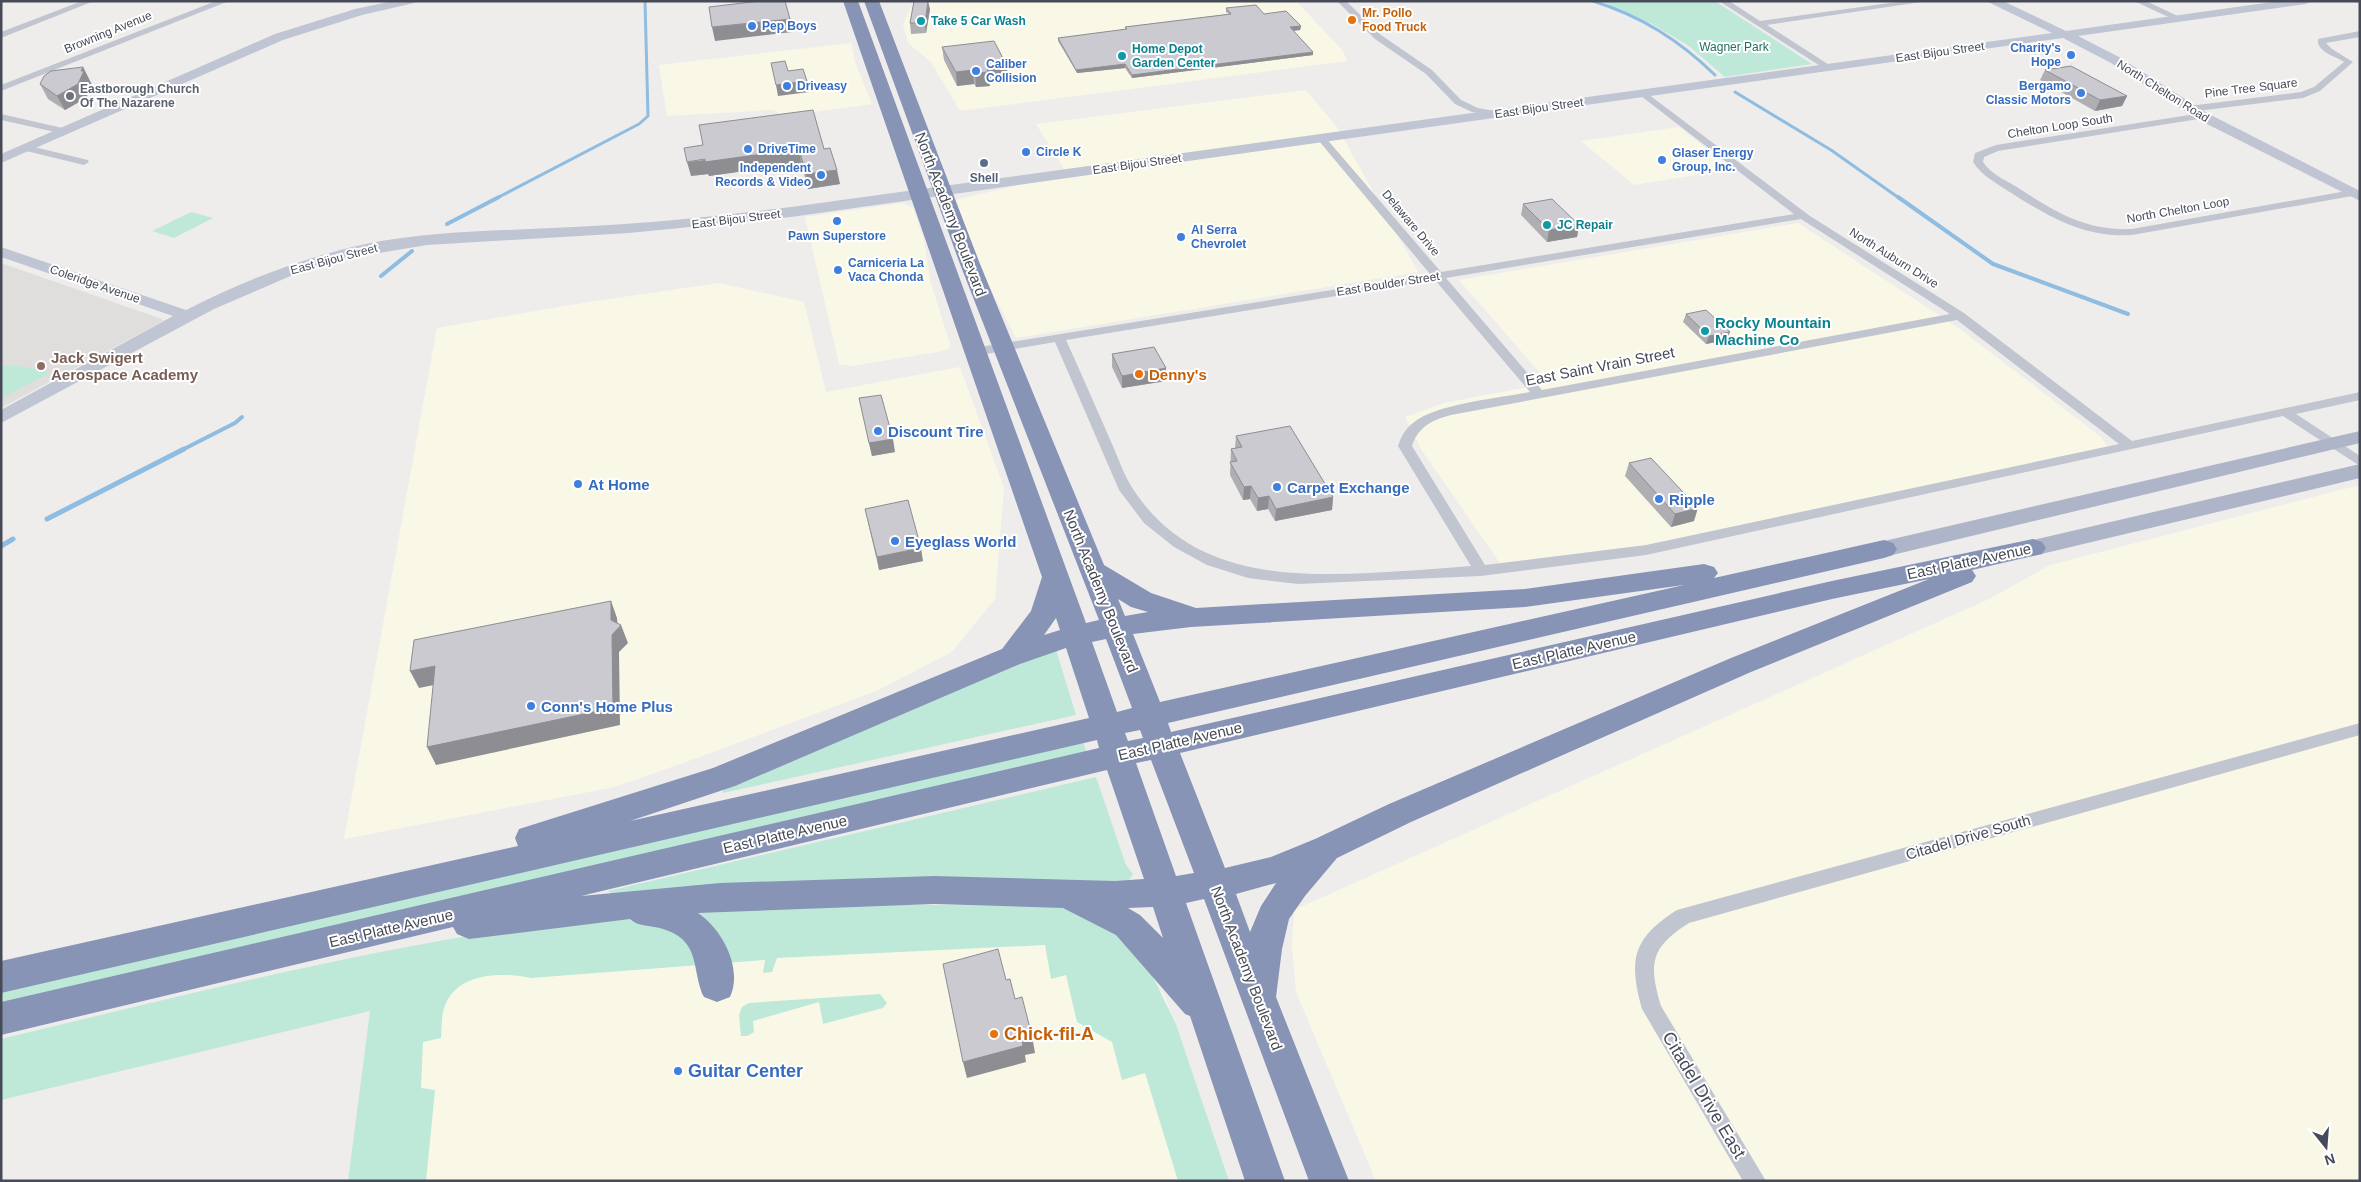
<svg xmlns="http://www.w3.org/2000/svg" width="2361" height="1182" font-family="Helvetica,sans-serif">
  <rect width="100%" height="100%" fill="#efedec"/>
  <!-- commercial -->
  <g fill="#f9f8e6">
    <path d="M914 1H1296L1343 51 1347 61 960 111 931 62 908 43 903 24Z"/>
    <path d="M851 43 855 62 872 104 784 116 773 110 667 116 659 65Z"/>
    <path d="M1306 90 1337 127 1418 272 1016 338 946 202 1067 174 1036 124Z"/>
    <path d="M1679 127 1733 169 1634 185 1581 141Z"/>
    <path d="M903 203 913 208 924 240 930 280 951 347 943 351 852 366 839 364 805 217Z"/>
    <path d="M1798 223 1957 327 2101 437 2109 449 1646 550 1504 569 1421 449 1405 417 1444 403 1549 383 1459 280Z"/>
    <path d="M719 283 804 302 826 392 960 367 1004 488 995 599 952 652 876 691 697 758 615 787 344 839 437 328 589 302Z"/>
    <path d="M2360 485V1181H1376L1296 992 1292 945 1294 910 1989 599 2050 565Z"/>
    <path d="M861 904 1026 905 1163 993 1176 1024 1229 1181H348L401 948Z"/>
  </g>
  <!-- education -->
  <path fill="#dfdedd" d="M1 263 162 319 163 321 1 408Z"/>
  <!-- green -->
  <g fill="#bee9d9">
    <path d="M1601 1H1715L1812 64 1725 77 1689 46 1652 24Z"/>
    <path d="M191 212 213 218 174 238 152 231Z"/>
    <path d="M1 366H21L50 373 1 398Z"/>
    <path d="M1058 648 1057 653 1076 715 723 793V787L947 692Z"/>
    <path d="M1081 734 1087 755 1 1007V984Z"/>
    <path d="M1096 777 1126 865 1133 874 1129 880 1122 883 612 894 608 891Z"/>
    <path d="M861 904 1054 906 1077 911 1115 930 1151 973 1176 1024 1229 1181H1178L1145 1073 1122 1080 1112 1042 1077 1022 1066 975 1051 979 1045 945 777 958 772 972 763 973 765 960 531 978C503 972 460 972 446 1003 441 1013 442 1026 441 1038L423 1042 421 1088 435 1090 426 1181H348L370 1011 1 1100V1039C187 994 374 947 564 921 662 908 762 908 861 904Z"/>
    <path d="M880 994 887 1003 883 1008 823 1024 819 1002 753 1021 754 1032 747 1036H741L739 1015 742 1007 749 1003Z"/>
  </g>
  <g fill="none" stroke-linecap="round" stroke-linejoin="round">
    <!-- stream-far2 -->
    <g stroke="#8fbce1" stroke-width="3">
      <path d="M1593 1C1641 16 1679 40 1715 75"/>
      <path d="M1735 92 1831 150 1899 198"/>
      <path d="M497 198 639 124 648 116 645 1"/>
    </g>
    <!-- stream-far1 -->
    <g stroke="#8fbce1" stroke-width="4">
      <path d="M1898 197 1993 264 2128 314"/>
      <path d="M447 224 499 197"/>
      <path d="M381 276 412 251"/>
      <path d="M182 450 235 423 242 417"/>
    </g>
    <!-- stream -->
    <g stroke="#8fbce1" stroke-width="5">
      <path d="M47 519 184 449"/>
      <path d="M1 546 13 539"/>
    </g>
    <!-- street -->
    <g fill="#c1c5d0" fill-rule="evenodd">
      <path d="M82 1H94L1 38V32Z"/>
      <path d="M216 1H229L1 91V85Z"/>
      <path d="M1337 1H1346L1381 35 1432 70 1461 100 1478 108 1500 112V116L1472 112 1455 104 1426 74 1375 39Z"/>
      <path d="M1719 1H1729L1760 21 1904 1H1928L1767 25 1831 66 1832 68 1828 71Z"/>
      <path d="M2134 1H2146L2184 19 2177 21Z"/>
      <path d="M2360 31V37L2326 43 2332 49 2353 62 2320 91 2303 98 2189 112 2184 109 2189 106 2301 92 2314 87 2344 62C2335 56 2316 52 2318 39Z"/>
      <path d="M1644 91 1810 216 1964 313 2132 441 2360 392V400L2296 414 2360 456V466L2283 416 1646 555 1481 576 1298 584 1248 578 1207 565 1174 547 1144 523 1119 490 1055 342 974 356 968 352 974 348 1430 274 1319 141V137H1325L1441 272 1794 214 1641 96V92ZM1801 219 1950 314 1542 390 1446 278ZM1435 280 1530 392C1501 398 1434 404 1413 423 1405 429 1401 437 1398 446L1471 566C1437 569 1403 571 1369 573 1280 577 1190 573 1135 492 1125 478 1119 460 1112 444 1097 410 1082 375 1066 340ZM1957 320 2119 444 1646 545 1485 565 1412 446C1418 427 1432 420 1451 415Z"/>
      <path d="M2202 113 2205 114V118L1998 151 1984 157 1983 162C1991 174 2005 180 2017 187 2055 212 2085 231 2132 229L2352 190 2357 193 2352 196 2132 235C2083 238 2048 216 2008 191 1995 182 1982 176 1973 162L1975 153 1996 145Z"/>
      <path d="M1 114 67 129 69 131 64 134 1 120Z"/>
      <path d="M26 145 88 160 89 162 84 165 22 150 21 148Z"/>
      <path d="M2360 723V735L1689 923C1651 947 1648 963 1661 1006L1766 1181H1743L1642 1009C1628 959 1633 938 1677 910Z"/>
    </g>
    <!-- secondary -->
    <g fill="#c0c5d3" fill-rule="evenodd">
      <path d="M393 1H416L414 3 362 15 283 40 1 163V154L275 34 355 9Z"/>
      <path d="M1986 1H2003L2066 31 2279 1H2312L2306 4 2078 36 2119 57 2207 113 2360 191V201L2197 119 2111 63 2063 38 791 217 629 233 427 245 343 259 300 272 214 309 1 423V410L173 316 1 257V247L186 310C243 281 304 257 366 244 434 230 504 231 573 227 646 224 719 216 791 207L2052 33Z"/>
    </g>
    <!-- primary -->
    <g fill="#aeb5c8" fill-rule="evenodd">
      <path d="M2360 431V443L1884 557 1876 554 1873 549 1876 544 1884 541Z"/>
      <path d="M2360 464V478L2033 556 2025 553 2022 548 2025 543 2033 540Z"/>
    </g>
    <!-- highway -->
    <path fill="#8894b6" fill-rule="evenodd" d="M843 1H858L1086 623 1099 620 960 264 864 1H879L980 264 1104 565 1151 593 1196 608 1525 589 1704 564 1714 567 1718 573 1714 578 1884 540 1893 543 1897 549 1893 555 1884 558 1168 723 1171 732 1832 581 2033 539 2042 542 2046 548 2042 554 1972 570 1976 576 1972 582 1751 672 1411 822 1337 858 1305 896 1289 919 1282 949 1276 997 1349 1181H1309L1204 899 1186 903 1285 1181H1245L1190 1016 1185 1014 1116 935 1063 908 934 904 698 913C723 930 743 969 730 997L717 1002 704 997C691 970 702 941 663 929 652 925 638 927 630 919L469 939 457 934 453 927 1 1035V1002L1099 748 1097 740 1 993V961L518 846 515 838 519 829 713 768 1002 649 1031 611 1042 577ZM1929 579 1731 658 1389 804 1315 839 1271 857 1225 868 1180 753 1832 599ZM1684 585 1160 702 1133 634 1191 627 1525 607ZM1118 599 1131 607 1148 612 1125 616ZM1056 618 1060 630 1044 635ZM1106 639 1132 708 1117 712 1092 642ZM1066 648 1089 718 630 821 735 786 1020 664ZM1140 730 1143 738 1128 741 1125 733ZM1151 760 1194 873 1176 876 1136 763ZM1107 770 1144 879 1115 881 934 876 720 883 581 896ZM1276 883 1261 906 1250 932 1236 894ZM1153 907 1163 938 1140 915 1128 908Z"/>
  </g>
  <!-- wall -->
  <g fill="#aeaeb3">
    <path d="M1226 8 1264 14 1301 26 1300 30 1293 31 1313 55 1132 78 1125 68 1077 73 1058 41V38L1125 30V27L1229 14 1226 12Z"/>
    <path d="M930 9 926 33 911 34 910 23Z"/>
    <path d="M942 47 1008 80 989 83 990 86 976 87 974 84 957 86 944 60Z"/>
    <path d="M83 67 92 85 86 98 65 110 48 99 40 84Z"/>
    <path d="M2045 70 2127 96 2122 106 2095 111 2040 80Z"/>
    <path d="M824 149 840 184 808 189 801 163 709 176 708 174 691 176Z"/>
    <path d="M1523 204 1579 225 1577 237 1547 242 1521 215Z"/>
    <path d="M1686 314 1727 340 1706 344 1683 322Z"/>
    <path d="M1112 354 1166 381 1122 388 1112 367Z"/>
    <path d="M859 398 895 452 872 456Z"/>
    <path d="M1236 436 1333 497 1332 510 1275 521 1268 509 1257 511 1250 499 1243 500 1230 475 1231 449 1235 448Z"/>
    <path d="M1629 463 1694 521 1671 527 1625 476Z"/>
    <path d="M865 509 923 561 879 570Z"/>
  </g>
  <!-- shaded-wall -->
  <g fill="#8d8d92">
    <path d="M928 1 930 9 926 33 925 23Z"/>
    <path d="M790 19 792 32 715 41 712 27Z"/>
    <path d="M1301 26 1300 30 1290 31V27Z"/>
    <path d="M1313 52V55L1132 78V75Z"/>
    <path d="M1125 64V68L1077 73 1076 70Z"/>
    <path d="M1007 66 1008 80 989 83 990 86 976 87 975 73 987 69Z"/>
    <path d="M83 67 92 85 86 98 65 110 57 96 81 71Z"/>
    <path d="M973 70 974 84 957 86 956 72Z"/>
    <path d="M807 81 809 92 778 96 776 85Z"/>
    <path d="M2127 96 2122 106 2095 111 2100 100Z"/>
    <path d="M799 149 801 163 709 176 708 174 691 176 687 162Z"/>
    <path d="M837 170 840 184 808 189 806 174Z"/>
    <path d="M1579 225 1577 237 1547 242 1549 230Z"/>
    <path d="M1730 332 1727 340 1706 344 1709 336Z"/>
    <path d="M1166 368V381L1122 388V376Z"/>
    <path d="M893 439 895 452 872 456 869 443Z"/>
    <path d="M1251 486 1250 499 1243 500 1244 487Z"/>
    <path d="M1269 496 1268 509 1257 511 1258 498Z"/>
    <path d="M1333 497 1332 510 1275 521 1276 509Z"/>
    <path d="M1698 508 1694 521 1671 527 1675 514Z"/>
    <path d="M921 548 923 561 879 570 877 557Z"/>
    <path d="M611 601 617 618 618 629 621 625 628 643 619 652 620 725 436 765 427 747Z"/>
    <path d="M435 666 444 683 419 688 410 671Z"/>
    <path d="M1032 1036 1035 1053 1025 1055 1026 1062 967 1078 963 1062 1022 1039Z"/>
  </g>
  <!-- building -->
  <g fill="#cacad0" stroke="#8d8d92">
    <path d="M760 1H785L790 19 712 27 709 7Z"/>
    <path d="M914 1H928L925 23H910Z"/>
    <path d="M1256 5 1264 14 1286 11 1301 26 1290 27 1313 52 1132 75 1125 64 1076 70 1058 38 1127 29 1125 27 1231 14 1226 8Z"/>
    <path d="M994 41 1007 66 987 69 988 72 975 73 973 70 956 72 942 47Z"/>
    <path d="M785 61 788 71 803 69 807 81 776 85 771 63Z"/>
    <path d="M2071 66 2127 96 2100 100 2045 70Z"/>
    <path d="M83 67 81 71H84L78 84 57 96 40 84 44 76 51 71Z"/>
    <path d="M813 110 824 149 830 148 837 170 806 174 799 149 705 162V159L687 162 684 148 703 145 699 125Z"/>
    <path d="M1552 199 1579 225 1549 230 1523 204Z"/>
    <path d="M1706 310 1730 332 1709 336 1686 314Z"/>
    <path d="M1154 347 1166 368 1122 376 1112 354Z"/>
    <path d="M881 395 893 439 869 443 859 398Z"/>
    <path d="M1290 426 1333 497 1276 509 1269 496 1258 498 1251 486 1244 487 1230 462 1237 461 1231 449 1242 447 1236 436Z"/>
    <path d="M1651 458 1698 508 1675 514 1629 463Z"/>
    <path d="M908 500 921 548 877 557 865 509Z"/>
    <path d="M611 601V620L621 625 612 635 613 708 427 747 435 666 410 671 414 640Z"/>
    <path d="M998 949 1006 980 1010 979 1015 999 1022 997 1032 1036 1022 1039 1023 1046 963 1062 943 964Z"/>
  </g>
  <!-- markers -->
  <g fill="#e8710a" stroke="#fff" stroke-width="2">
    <circle cx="1352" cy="20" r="5"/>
    <circle cx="1139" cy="374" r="5"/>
    <circle cx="994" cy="1034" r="5"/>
  </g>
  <g fill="#0f9aa8" stroke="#fff" stroke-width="2">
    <circle cx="921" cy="21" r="5"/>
    <circle cx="1122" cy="56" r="5"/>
    <circle cx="1547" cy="225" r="5"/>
    <circle cx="1705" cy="331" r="5"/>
  </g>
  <g fill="#3f7fe0" stroke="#fff" stroke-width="2">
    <circle cx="752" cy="26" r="5"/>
    <circle cx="2071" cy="55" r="5"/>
    <circle cx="976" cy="71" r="5"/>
    <circle cx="787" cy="86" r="5"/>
    <circle cx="2081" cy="93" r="5"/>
    <circle cx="748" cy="149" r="5"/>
    <circle cx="1026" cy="152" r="5"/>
    <circle cx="1662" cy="160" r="5"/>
    <circle cx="821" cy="175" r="5"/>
    <circle cx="837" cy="221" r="5"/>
    <circle cx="1181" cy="237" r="5"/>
    <circle cx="838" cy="270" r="5"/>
    <circle cx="878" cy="431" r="5"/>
    <circle cx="578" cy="484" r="5"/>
    <circle cx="1277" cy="487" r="5"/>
    <circle cx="1659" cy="499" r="5"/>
    <circle cx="895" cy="541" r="5"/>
    <circle cx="531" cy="706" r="5"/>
    <circle cx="678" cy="1071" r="5"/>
  </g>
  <circle fill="#6b7280" stroke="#fff" stroke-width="2" cx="70" cy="96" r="5"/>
  <circle fill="#5c6f8a" stroke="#fff" stroke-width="2" cx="984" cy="163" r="5"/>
  <circle fill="#8d6e63" stroke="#fff" stroke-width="2" cx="41" cy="366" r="5"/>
  <g text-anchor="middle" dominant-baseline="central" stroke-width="4" stroke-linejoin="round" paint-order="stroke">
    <!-- far-food labels -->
    <g font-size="12" font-weight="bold" fill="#c56008" stroke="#fff" text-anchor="start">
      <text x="1362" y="13">Mr. Pollo<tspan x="1362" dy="14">Food Truck</tspan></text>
    </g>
    <!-- far-culture labels -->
    <g font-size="12" font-weight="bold" fill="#0d838f" stroke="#fff" text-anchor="start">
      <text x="931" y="21">Take 5 Car Wash</text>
      <text x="1132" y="49">Home Depot<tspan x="1132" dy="14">Garden Center</tspan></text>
      <text x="1557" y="225">JC Repair</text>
    </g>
    <!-- far-shop labels -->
    <g font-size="12" font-weight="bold" fill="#366cbe" stroke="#fff" text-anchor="start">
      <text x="762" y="26">Pep Boys</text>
      <text x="2061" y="48" text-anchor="end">Charity's<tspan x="2061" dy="14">Hope</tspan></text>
      <text x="986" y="64">Caliber<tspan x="986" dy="14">Collision</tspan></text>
      <text x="797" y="86">Driveasy</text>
      <text x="2071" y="86" text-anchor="end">Bergamo<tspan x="2071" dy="14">Classic Motors</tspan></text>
      <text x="758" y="149">DriveTime</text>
      <text x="1036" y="152">Circle K</text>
      <text x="1672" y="153">Glaser Energy<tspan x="1672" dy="14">Group, Inc.</tspan></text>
      <text x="811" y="168" text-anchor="end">Independent<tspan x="811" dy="14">Records &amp; Video</tspan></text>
      <text x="1191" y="230">Al Serra<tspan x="1191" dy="14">Chevrolet</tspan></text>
      <text x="837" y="236" text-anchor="middle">Pawn Superstore</text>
      <text x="848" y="263">Carniceria La<tspan x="848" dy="14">Vaca Chonda</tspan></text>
    </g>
    <!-- far-street labels -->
    <g font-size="12" fill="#464b57" stroke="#fff">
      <text transform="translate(108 32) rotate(-22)">Browning Avenue</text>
      <text transform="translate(1940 52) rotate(-8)">East Bijou Street</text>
      <text transform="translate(2251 88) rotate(-7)">Pine Tree Square</text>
      <text transform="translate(2163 91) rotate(32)">North Chelton Road</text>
      <text transform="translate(1539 108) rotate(-8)">East Bijou Street</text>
      <text transform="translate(2060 126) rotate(-9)">Chelton Loop South</text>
      <text transform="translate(1137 164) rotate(-8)">East Bijou Street</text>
      <text transform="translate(2178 210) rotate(-10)">North Chelton Loop</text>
      <text transform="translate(736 219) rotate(-7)">East Bijou Street</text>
      <text transform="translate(1411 223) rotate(50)">Delaware Drive</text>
      <text transform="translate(1894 258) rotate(32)">North Auburn Drive</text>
      <text transform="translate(334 259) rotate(-15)">East Bijou Street</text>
      <text transform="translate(95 284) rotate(19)">Coleridge Avenue</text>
      <text transform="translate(1388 284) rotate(-9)">East Boulder Street</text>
    </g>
    <!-- far-park labels -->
    <g font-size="12" fill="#20705b" stroke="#fff">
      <text x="1734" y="47">Wagner Park</text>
    </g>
    <!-- far-worship labels -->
    <g font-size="12" font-weight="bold" fill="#5b616d" stroke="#fff" text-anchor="start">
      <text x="80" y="89">Eastborough Church<tspan x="80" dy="14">Of The Nazarene</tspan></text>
    </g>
    <!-- far-service labels -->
    <g font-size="12" font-weight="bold" fill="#4e5e75" stroke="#fff">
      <text x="984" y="178">Shell</text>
    </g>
    <!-- street labels -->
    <g font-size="15" fill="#464b57" stroke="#fff">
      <text transform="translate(951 214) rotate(69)">North Academy Boulevard</text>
      <text transform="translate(1600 366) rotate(-11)">East Saint Vrain Street</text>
      <text transform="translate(1969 561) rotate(-12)">East Platte Avenue</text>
      <text transform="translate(1101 591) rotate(68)">North Academy Boulevard</text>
      <text transform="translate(1574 650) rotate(-13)">East Platte Avenue</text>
      <text transform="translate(1180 741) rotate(-13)">East Platte Avenue</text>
      <text transform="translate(785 834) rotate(-13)">East Platte Avenue</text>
      <text transform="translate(1968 837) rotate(-16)">Citadel Drive South</text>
      <text transform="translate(391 928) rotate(-13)">East Platte Avenue</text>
      <text transform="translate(1247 968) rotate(69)">North Academy Boulevard</text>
    </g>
    <!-- culture labels -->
    <g font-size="15" font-weight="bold" fill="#0d838f" stroke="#fff" text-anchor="start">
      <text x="1715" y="322">Rocky Mountain<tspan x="1715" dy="17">Machine Co</tspan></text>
    </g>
    <!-- education labels -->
    <g font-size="15" font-weight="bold" fill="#785e54" stroke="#fff" text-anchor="start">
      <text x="51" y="357">Jack Swigert<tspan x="51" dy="17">Aerospace Academy</tspan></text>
    </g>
    <!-- food labels -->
    <g font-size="15" font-weight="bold" fill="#c56008" stroke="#fff" text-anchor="start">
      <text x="1149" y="374">Denny's</text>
    </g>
    <!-- shop labels -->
    <g font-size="15" font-weight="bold" fill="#366cbe" stroke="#fff" text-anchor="start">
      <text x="888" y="431">Discount Tire</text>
      <text x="588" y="484">At Home</text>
      <text x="1287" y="487">Carpet Exchange</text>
      <text x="1669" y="499">Ripple</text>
      <text x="905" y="541">Eyeglass World</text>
      <text x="541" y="706">Conn's Home Plus</text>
    </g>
    <!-- near-food labels -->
    <g font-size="18" font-weight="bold" fill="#c56008" stroke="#fff" text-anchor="start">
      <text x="1004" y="1034">Chick-fil-A</text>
    </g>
    <!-- near-shop labels -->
    <g font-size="18" font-weight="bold" fill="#366cbe" stroke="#fff" text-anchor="start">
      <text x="688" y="1071">Guitar Center</text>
    </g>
    <!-- near-street labels -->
    <g font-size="18" fill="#464b57" stroke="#fff">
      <text transform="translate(1704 1095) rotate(59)">Citadel Drive East</text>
    </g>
  </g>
  <!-- border -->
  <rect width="2361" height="1182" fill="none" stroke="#464b57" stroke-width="5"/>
  <!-- north arrow -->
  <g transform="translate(2326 1147) rotate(163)" stroke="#ffffff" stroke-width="4" paint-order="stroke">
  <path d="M0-4L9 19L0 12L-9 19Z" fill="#464b57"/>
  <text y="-8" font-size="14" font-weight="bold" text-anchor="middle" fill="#464b57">N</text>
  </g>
</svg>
